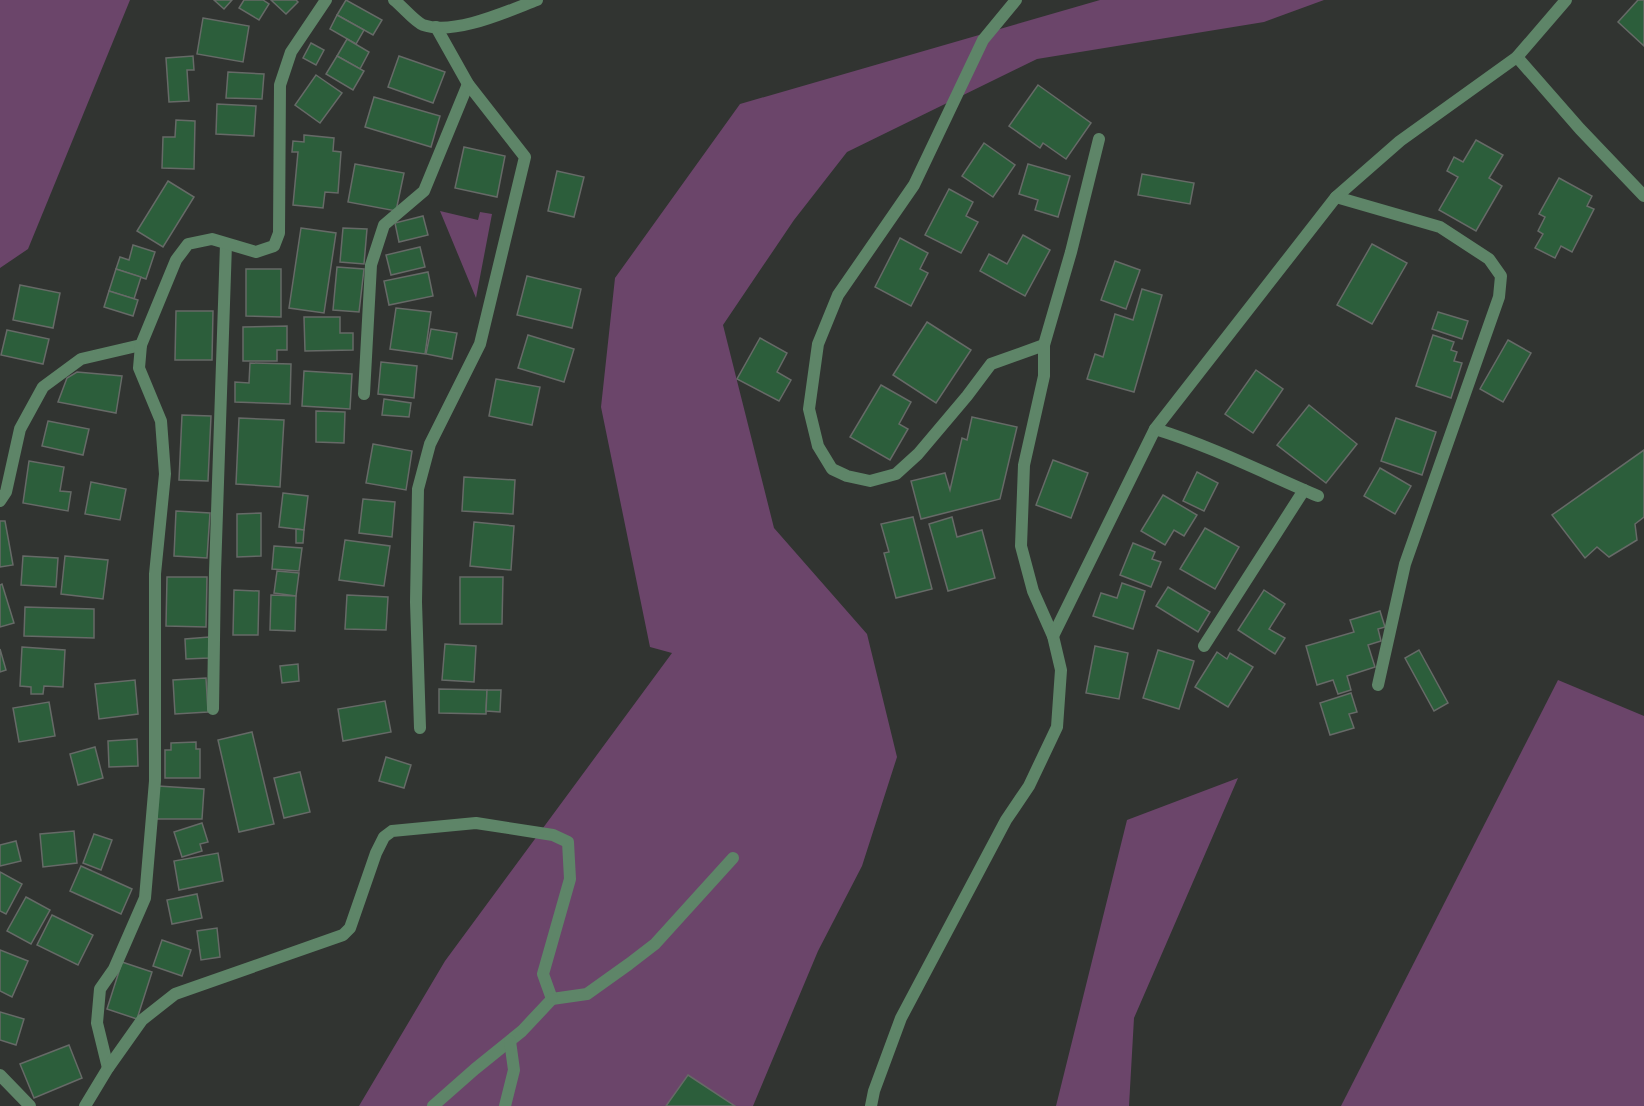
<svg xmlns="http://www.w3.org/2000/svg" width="1644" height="1106" font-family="Lato,sans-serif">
  <rect width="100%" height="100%" fill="#313431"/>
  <!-- green -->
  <g fill="#6b456a">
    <path d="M0 0H130L28 249 0 268Z"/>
    <path d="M1100 0H1324L1264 22 1037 59 847 152 794 220 723 325 774 528 867 634 897 757 862 866 818 951 753 1106H359L445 961 672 653 650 647 601 407 615 278 740 104Z"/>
    <path d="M440 211 478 220 480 212 492 214 476 298Z"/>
    <path d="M1558 680 1644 716V1106H1341Z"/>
    <path d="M1238 778 1134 1018 1129 1106H1056L1127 820Z"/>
  </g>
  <!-- building -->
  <g fill="#2c5e3b" stroke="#666a67" stroke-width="1.5">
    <path d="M214 0H232L224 9Z"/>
    <path d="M244 0H263L269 4 259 20 239 8Z"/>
    <path d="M271 0H296L298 2 286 14Z"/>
    <path d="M346 0 382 20 373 35 337 15Z"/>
    <path d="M1638 0H1644V46L1618 22Z"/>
    <path d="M337 15 364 30 356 44 330 29Z"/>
    <path d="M203 18 249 26 243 62 197 54Z"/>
    <path d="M347 39 369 52 360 69 337 56Z"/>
    <path d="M311 43 324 50 316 65 303 58Z"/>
    <path d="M193 56 194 70H187L189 101 169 102 166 58Z"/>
    <path d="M337 56 364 71 353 90 326 74Z"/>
    <path d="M399 56 445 72 433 103 388 87Z"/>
    <path d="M228 72 264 74 262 99 226 98Z"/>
    <path d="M316 75 342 93 320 123 295 105Z"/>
    <path d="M1038 85 1091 123 1066 159 1043 143 1040 148 1009 126Z"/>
    <path d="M374 97 440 116 431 147 365 127Z"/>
    <path d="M217 104 256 106 254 136 216 134Z"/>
    <path d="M176 120 195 121 194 169 162 168 163 137H175Z"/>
    <path d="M304 135 334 138 333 151 341 152 338 193 325 192 323 208 293 205 298 152H292L293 141 304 142Z"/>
    <path d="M1476 140 1503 155 1489 178 1502 186 1476 231 1439 210 1458 177 1447 171 1454 157 1463 162Z"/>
    <path d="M984 143 1015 165 993 197 962 176Z"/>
    <path d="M464 147 505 156 497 197 455 188Z"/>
    <path d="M355 164 404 173 396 211 348 202Z"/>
    <path d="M1028 164 1070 176 1058 217 1035 210 1038 200 1019 194Z"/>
    <path d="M557 171 584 177 574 217 548 211Z"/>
    <path d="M1142 174 1194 183 1190 204 1138 195Z"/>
    <path d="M1559 178 1592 196 1587 206 1594 209 1572 252 1561 246 1555 258 1535 248 1543 234 1538 231 1545 217 1539 214Z"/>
    <path d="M168 181 194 197 163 247 137 231Z"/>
    <path d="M949 189 973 202 966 216 978 222 961 253 925 235Z"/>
    <path d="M423 216 428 235 399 242 395 223Z"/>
    <path d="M301 228 336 233 324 313 289 308Z"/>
    <path d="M343 228 367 229 364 264 340 262Z"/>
    <path d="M1023 235 1050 250 1025 296 980 271 989 254 1007 264Z"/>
    <path d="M900 238 928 253 920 269 928 273 911 306 875 287Z"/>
    <path d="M1372 244 1407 263 1372 324 1337 305Z"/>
    <path d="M133 245 155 252 146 279 116 269 120 257 129 260Z"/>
    <path d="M420 247 425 267 391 275 386 255Z"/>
    <path d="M1115 261 1140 270 1126 309 1101 300Z"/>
    <path d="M337 267 364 269 359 312 333 310Z"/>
    <path d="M116 269 141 277 134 299 109 291Z"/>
    <path d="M246 269H281V317L246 316Z"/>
    <path d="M428 272 433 296 389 305 384 281Z"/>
    <path d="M527 276 581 289 572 328 517 315Z"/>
    <path d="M20 285 60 293 53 328 13 320Z"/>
    <path d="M1142 289 1162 295 1134 392 1087 379 1095 354 1103 357 1115 314 1133 320Z"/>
    <path d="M109 291 138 300 133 316 104 307Z"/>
    <path d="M396 308 431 312 425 354 390 349Z"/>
    <path d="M176 311H213L212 360H175Z"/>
    <path d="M1438 312 1468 321 1462 339 1432 329Z"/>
    <path d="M304 317H340V333H353V350L305 351Z"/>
    <path d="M927 322 971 350 936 403 893 375Z"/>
    <path d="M287 326V350H277V361H243V327Z"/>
    <path d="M431 329 457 333 452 359 426 354Z"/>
    <path d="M7 330 49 339 43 364 1 355Z"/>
    <path d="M528 335 574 349 564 382 518 368Z"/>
    <path d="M1433 335 1454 342 1451 350 1457 352 1454 361 1462 363 1451 398 1416 386Z"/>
    <path d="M760 338 787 353 777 372 791 380 779 401 737 379Z"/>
    <path d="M1508 340 1531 353 1503 402 1480 389Z"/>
    <path d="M381 362 417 366 414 398 378 394Z"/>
    <path d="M250 363 291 364 290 404 235 402V382L249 383Z"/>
    <path d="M1256 370 1283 389 1253 433 1225 414Z"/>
    <path d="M304 371 352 374 350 409 302 406Z"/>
    <path d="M77 372 122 376 116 413 58 402 67 378Z"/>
    <path d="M496 379 540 387 532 425 489 416Z"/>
    <path d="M881 385 911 402 899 424 908 429 890 460 850 437Z"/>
    <path d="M384 399 411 403 409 417 382 415Z"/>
    <path d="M1309 405 1357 444 1326 483 1277 445Z"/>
    <path d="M316 411 345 412 344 443 316 442Z"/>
    <path d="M182 415 211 416 208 481 179 480Z"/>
    <path d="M972 417 1017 427 1000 499 921 519 911 481 945 473 950 490 962 438 967 440Z"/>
    <path d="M239 418 284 420 280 487 236 484Z"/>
    <path d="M1396 418 1436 432 1422 475 1381 461Z"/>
    <path d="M48 421 89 429 83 455 42 446Z"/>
    <path d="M373 444 412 451 406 490 366 483Z"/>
    <path d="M1644 450V517L1635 524 1637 540 1609 557 1597 547 1585 558 1552 515Z"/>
    <path d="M1053 460 1088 473 1071 518 1036 505Z"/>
    <path d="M29 461 64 467 60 491 71 492 68 511 23 503Z"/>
    <path d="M1380 468 1411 486 1395 514 1364 496Z"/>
    <path d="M1197 472 1218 483 1204 511 1183 501Z"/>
    <path d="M464 477 515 480 513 514 462 511Z"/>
    <path d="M91 482 126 489 120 520 85 514Z"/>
    <path d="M283 493 308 496 304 530 279 527Z"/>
    <path d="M1163 495 1197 515 1184 536 1174 530 1165 545 1141 531Z"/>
    <path d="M363 499 395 502 392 537 359 533Z"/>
    <path d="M176 511 210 513 207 558 174 556Z"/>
    <path d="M261 513V556L237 557V514Z"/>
    <path d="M913 517 932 589 896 598 884 553 889 552 881 524Z"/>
    <path d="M952 517 957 537 982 530 995 578 948 591 929 524Z"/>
    <path d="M0 521H5L13 565 0 567Z"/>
    <path d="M474 522 514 526 511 570 470 566Z"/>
    <path d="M1205 528 1239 547 1215 589 1180 569Z"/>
    <path d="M296 529 304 530 303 543H296Z"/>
    <path d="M345 540 390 546 384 586 339 580Z"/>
    <path d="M1133 543 1155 552 1152 559 1161 562 1151 587 1120 575Z"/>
    <path d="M274 546 302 548 299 571 272 569Z"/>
    <path d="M23 556 58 558 56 587 21 585Z"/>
    <path d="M65 556 108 560 103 599 61 594Z"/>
    <path d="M277 571 299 573 296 596 274 593Z"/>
    <path d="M167 577H207L206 627 166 626Z"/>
    <path d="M460 577H503L502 624H460Z"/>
    <path d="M1122 583 1145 591 1133 629 1093 616 1101 593 1117 598Z"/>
    <path d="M2 584 14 623 0 627V585Z"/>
    <path d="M1168 587 1210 612 1198 632 1156 606Z"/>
    <path d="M234 590 259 591 258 635H233Z"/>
    <path d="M1264 590 1285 604 1269 629 1285 638 1275 654 1238 630Z"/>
    <path d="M271 595 296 596 295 631 270 630Z"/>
    <path d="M347 595 388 597 386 630 345 629Z"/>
    <path d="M25 607 94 609V638L24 636Z"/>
    <path d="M1380 611 1385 627 1378 629 1381 641 1368 645 1375 667 1347 676 1351 690 1338 694 1333 680 1317 685 1306 646 1354 632 1350 620Z"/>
    <path d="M209 637V658L186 659 185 639Z"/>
    <path d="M445 644 476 646 474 682 442 680Z"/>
    <path d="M1095 646 1128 653 1119 699 1086 693Z"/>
    <path d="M22 647 65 650 63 687 44 686 43 694H31V687L20 686Z"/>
    <path d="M0 649 6 670 0 672Z"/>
    <path d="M1158 650 1194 661 1179 709 1143 698Z"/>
    <path d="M1419 650 1448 703 1434 711 1405 658Z"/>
    <path d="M1217 652 1227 659 1230 653 1253 667 1228 707 1195 687Z"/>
    <path d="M298 664 299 681 282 683 280 666Z"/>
    <path d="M206 678 208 712 175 714 173 680Z"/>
    <path d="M135 680 138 714 99 719 95 684Z"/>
    <path d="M439 689 487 690 486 714 439 713Z"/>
    <path d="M487 690H501L500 712 486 711Z"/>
    <path d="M1351 693 1357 712 1349 714 1354 728 1330 735 1320 703Z"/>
    <path d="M385 701 391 732 343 741 338 709Z"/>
    <path d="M49 702 55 736 19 742 13 708Z"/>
    <path d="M252 732 274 824 239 832 218 740Z"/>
    <path d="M137 739 138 766 109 767 108 741Z"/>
    <path d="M196 742V749H200V778H165V750H171V743Z"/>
    <path d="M95 747 103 778 78 785 70 754Z"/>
    <path d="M386 757 411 765 404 788 379 781Z"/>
    <path d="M300 772 310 812 284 818 274 778Z"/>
    <path d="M158 786 204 789 202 819H157Z"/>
    <path d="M202 823 208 842 200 844 202 851 182 857 174 832Z"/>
    <path d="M74 831 77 863 43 867 40 834Z"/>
    <path d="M94 834 112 840 101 870 83 863Z"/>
    <path d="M16 841 21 861 0 866V845Z"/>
    <path d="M218 853 223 881 179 890 174 861Z"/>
    <path d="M81 866 132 889 121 914 70 891Z"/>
    <path d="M0 872 22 884 6 914 0 911Z"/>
    <path d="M197 894 202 918 172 924 167 900Z"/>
    <path d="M26 897 50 910 31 944 7 931Z"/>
    <path d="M52 915 93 935 78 965 37 945Z"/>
    <path d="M217 928 220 957 201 960 197 931Z"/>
    <path d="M162 940 191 950 182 976 153 966Z"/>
    <path d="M0 950 28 961 12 997 0 991Z"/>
    <path d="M122 962 152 972 137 1019 107 1009Z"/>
    <path d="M0 1012 24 1019 16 1045 0 1040Z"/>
    <path d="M69 1045 82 1078 34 1098 20 1064Z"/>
    <path d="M688 1075 735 1106H666Z"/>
  </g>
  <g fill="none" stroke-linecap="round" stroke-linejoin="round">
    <!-- minor -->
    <g stroke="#5e8568" stroke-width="12">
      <path d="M394 0C402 6 415 22 423 25 454 36 508 11 537 0"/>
      <path d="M1016 0 983 40 914 185 838 295 818 344 809 409 818 446 832 469 847 476 870 481 896 474 918 454 967 396 991 364 1044 345"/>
      <path d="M1517 57 1580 129 1644 196"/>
      <path d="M1336 197 1440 227 1489 259 1501 276 1499 297 1405 564 1378 685"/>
      <path d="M364 394 371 265 384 225 424 191 468 84"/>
      <path d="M1155 429C1211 446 1264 473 1318 496"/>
      <path d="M0 501 6 492 20 429 43 387 81 359 141 345"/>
      <path d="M1204 646 1304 490"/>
      <path d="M213 709 215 572 226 244"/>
      <path d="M420 728 416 602 418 489 430 444 480 344 525 157 468 84 436 27"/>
      <path d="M108 1068 97 1023 100 989 114 969 145 898 155 781V574L165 474 161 421 139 368 141 345 176 260 188 244 212 239 256 252 274 246 279 233 280 85 291 52 326 0"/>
      <path d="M0 1075 30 1106"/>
      <path d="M85 1106 108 1068 142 1020 175 994 343 935 350 928 376 853 384 837 392 831 476 823 553 835 568 842 570 879 543 974 552 999 587 994 629 964 655 944 733 858"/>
      <path d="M433 1106 475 1069 522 1031 552 999"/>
      <path d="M505 1106 514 1070 510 1041"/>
      <path d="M871 1106 874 1091 901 1018 1006 820 1029 786 1057 727 1061 670 1053 636 1033 591 1021 546 1024 465 1044 376V345L1071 252 1099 139"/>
    </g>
    <!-- tertiary -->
    <path stroke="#5e8568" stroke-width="12" d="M1053 636 1155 429 1336 197 1400 141 1517 57 1566 0"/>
  </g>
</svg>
